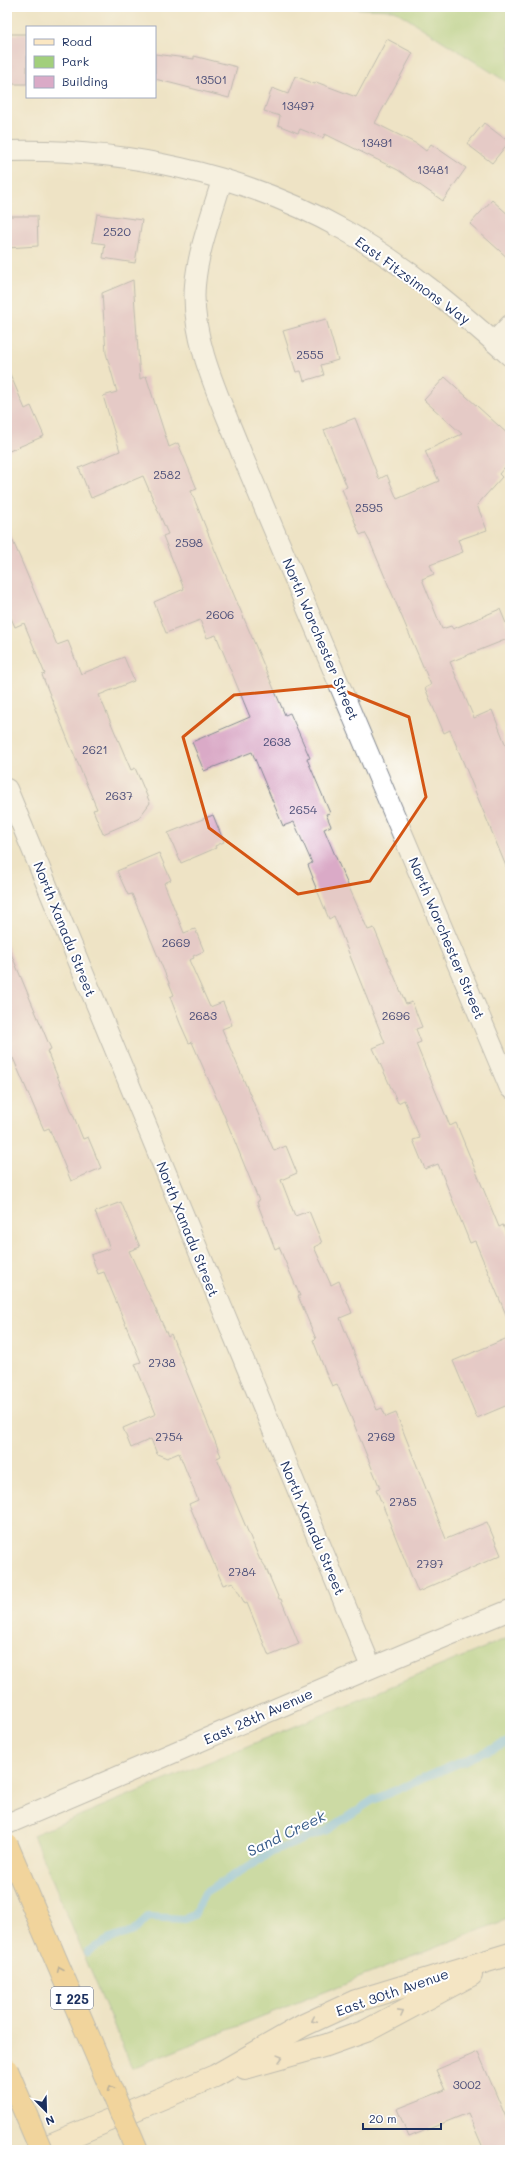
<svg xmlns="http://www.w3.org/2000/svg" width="517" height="2157" font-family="Mali,sans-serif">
  <rect width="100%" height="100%" fill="#fff"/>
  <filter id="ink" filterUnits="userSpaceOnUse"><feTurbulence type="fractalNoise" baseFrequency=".025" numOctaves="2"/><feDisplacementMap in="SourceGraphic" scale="8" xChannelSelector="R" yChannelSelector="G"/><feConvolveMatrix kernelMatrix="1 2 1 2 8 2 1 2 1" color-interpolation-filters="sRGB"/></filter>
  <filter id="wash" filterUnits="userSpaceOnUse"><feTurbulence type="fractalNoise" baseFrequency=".012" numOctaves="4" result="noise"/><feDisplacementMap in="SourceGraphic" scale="16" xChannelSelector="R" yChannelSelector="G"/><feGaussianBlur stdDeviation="0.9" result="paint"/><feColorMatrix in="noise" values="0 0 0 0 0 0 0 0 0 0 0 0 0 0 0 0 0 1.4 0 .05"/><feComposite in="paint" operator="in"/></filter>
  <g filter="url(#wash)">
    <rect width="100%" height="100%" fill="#eee3c5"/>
    <!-- green -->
    <g fill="#a2cf7c" stroke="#5e7f6d">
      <path d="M304 7H510V84L394 10Z"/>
      <path d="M510 1637V1918L132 2068 33 1835Z"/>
    </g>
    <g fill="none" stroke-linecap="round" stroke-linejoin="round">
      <!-- stream -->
      <path stroke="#70bdea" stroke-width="8" d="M87 1952 108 1940 133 1931 148 1917 185 1919 194 1915 205 1893 272 1852 327 1830 373 1800 510 1741"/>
    </g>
    <g id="blocks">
      <!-- building -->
      <g fill="#daaac7">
        <rect x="7" y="34" width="20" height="50"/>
        <path d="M387 39 413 53 375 123 417 144 426 151 431 144 466 168 443 201 398 170 325 134 323 138 300 129 298 133 278 125 280 116 264 111 272 88 288 94 295 76 315 84 316 82 356 97Z"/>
        <path d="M155 54 194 59V56L237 67 229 98 155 79Z"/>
        <path d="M484 123 509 142 492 163 467 144Z"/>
        <path d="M492 200 510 216V260L470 224Z"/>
        <path d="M97 214 142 220 135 263 103 258 105 244 92 242Z"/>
        <path d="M7 216H37L38 246 7 248Z"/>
        <path d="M133 280 140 379 146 376 169 447 178 443 197 489 191 491 214 548 285 715 290 713 310 758 307 759 330 813 326 814 331 826 324 829 340 867 368 930 374 928 406 1004 412 1002 422 1027 416 1029 421 1042 416 1044 450 1126 456 1123 499 1227 503 1225 510 1242V1324L475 1241 470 1243 438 1164 425 1169 413 1140 420 1138 404 1100 398 1103 373 1048 385 1043 334 916 329 919 312 878H313L308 865 312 863 294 822 283 826 252 752 204 771 192 742 250 717 216 635 207 638 200 620 166 633 154 602 184 589 163 536 168 534 143 476 91 498 79 468 120 451 103 396 117 392 106 353 102 293Z"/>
        <path d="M326 319 338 360 321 365 324 375 304 381 301 371 296 372 283 331Z"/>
        <path d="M7 367 25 409 31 406 44 436 7 452Z"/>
        <path d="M445 377 510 436V461L499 474 502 477 477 505 487 530 458 540 463 552 430 565 434 574 422 579 442 629 451 626 453 629 500 609 510 633V638L450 662 474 718 492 710 510 756V876L450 730 444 733 425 688 431 685 370 542 365 533 360 535 342 489 347 487 324 430 355 418 379 479 387 475 397 499 439 481 425 451 462 434 424 400Z"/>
        <path d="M7 527 57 645 68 641 81 674 124 657 134 681 99 695 131 770 135 768 150 803 138 819 103 834 93 810 97 809 68 740 42 675 45 674 24 623 15 627 7 609Z"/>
        <path d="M213 815 224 842 215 846 216 848 181 863 168 833Z"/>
        <path d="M159 853 171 880 164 883 184 933 195 929 204 951 193 956 194 958 189 960 210 1007 223 1002 232 1025 222 1029 274 1151 286 1146 297 1173 281 1180 295 1216 309 1211 322 1243 314 1247 331 1285 339 1281 352 1313 340 1318 377 1410 382 1408 386 1417 396 1413 446 1539 487 1522 501 1555 418 1592 376 1489 380 1488 347 1407 337 1384 332 1386 326 1373 313 1340 316 1339 298 1296H300L279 1247 275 1249 257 1202 259 1201 224 1115 192 1042 189 1043 180 1023 170 997 174 995 132 894 128 895 117 871Z"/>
        <path d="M7 944 51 1049 47 1051 83 1139 88 1137 101 1168 71 1181 49 1128 44 1130 13 1058 7 1060Z"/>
        <path d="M121 1202 140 1247 129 1251 168 1336 171 1334 221 1456 217 1458 235 1501 260 1560H261L265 1566 279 1599H281L299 1644 269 1656 247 1603 245 1604 233 1582 223 1585 189 1504 198 1500 179 1453 167 1458 157 1454 151 1439 131 1448 123 1428 156 1414 135 1364 141 1362 104 1272 98 1274 91 1255 110 1248 95 1212Z"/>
        <path d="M510 1337V1404L477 1418 453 1361Z"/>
        <path d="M478 2052 510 2127V2150H484L468 2113 409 2137 397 2109 445 2090 436 2070Z"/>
      </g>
    </g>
  </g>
  <g filter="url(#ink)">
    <use href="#blocks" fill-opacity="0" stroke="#848992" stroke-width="1"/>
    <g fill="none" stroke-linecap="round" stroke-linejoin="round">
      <defs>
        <g id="street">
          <path d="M7 151C123 148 242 173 344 230 405 264 458 310 510 356"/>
          <path d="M222 180C212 214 198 250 195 285 190 342 223 405 243 457L510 1088"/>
          <path d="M494 342 510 325"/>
          <path d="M7 789 371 1667"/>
          <path d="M7 1824C175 1753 341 1679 510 1610"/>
        </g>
        <g id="secondary">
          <path d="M245 2068 327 2045 366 2031 471 1975"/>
          <path d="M38 2150 215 2076 304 2025 356 2001 510 1954"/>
        </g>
      </defs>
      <!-- street casing -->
      <use href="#street" stroke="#848992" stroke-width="22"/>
      <!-- secondary casing -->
      <use href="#secondary" stroke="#848992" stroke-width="24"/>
      <!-- street -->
      <use href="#street" stroke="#fff" stroke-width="20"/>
      <!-- secondary -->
      <use href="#secondary" stroke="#fbe7c3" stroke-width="22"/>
      <defs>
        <g id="highway-bridge">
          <path d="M7 1845 137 2150"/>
          <path d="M7 2070 41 2150"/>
        </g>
      </defs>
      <!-- highway-bridge casing -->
      <use href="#highway-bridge" stroke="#848992" stroke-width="24" stroke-linecap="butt"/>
      <!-- highway-bridge -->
      <use href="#highway-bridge" stroke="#f4c26a" stroke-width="22"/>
    </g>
    <!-- one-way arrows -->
    <defs><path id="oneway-chevron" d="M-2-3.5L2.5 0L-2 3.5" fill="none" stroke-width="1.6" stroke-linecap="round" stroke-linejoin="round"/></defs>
    <g stroke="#7d7163">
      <use href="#oneway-chevron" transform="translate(60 1969) rotate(-113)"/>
      <use href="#oneway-chevron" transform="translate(111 2088) rotate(-113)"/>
    </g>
    <g stroke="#8b8b90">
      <use href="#oneway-chevron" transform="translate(401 2013) rotate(-28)"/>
      <use href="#oneway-chevron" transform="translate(314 2020) rotate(154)"/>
      <use href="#oneway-chevron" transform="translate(280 2058) rotate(-15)"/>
    </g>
  </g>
  <!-- marked area -->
  <path d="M0 0H517V2157H0ZM332 686 409 717 426 797 370 881 298 894 209 828 183 737 234 695Z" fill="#eee3c5" fill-opacity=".55" fill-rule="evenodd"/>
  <path fill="none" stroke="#d45514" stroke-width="3" stroke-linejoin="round" d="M332 686 409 717 426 797 370 881 298 894 209 828 183 737 234 695Z"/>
  <g text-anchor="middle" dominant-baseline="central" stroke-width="4" stroke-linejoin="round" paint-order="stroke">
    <!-- number labels -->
    <g font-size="12" fill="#4b4e78">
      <text x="211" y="79">13501</text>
      <text x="298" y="105">13497</text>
      <text x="377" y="142">13491</text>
      <text x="433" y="169">13481</text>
      <text x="117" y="231">2520</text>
      <text x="310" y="354">2555</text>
      <text x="167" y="474">2582</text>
      <text x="369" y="507">2595</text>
      <text x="189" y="542">2598</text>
      <text x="220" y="614">2606</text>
      <text x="277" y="741">2638</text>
      <text x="95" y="749">2621</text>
      <text x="119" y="795">2637</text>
      <text x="303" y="809">2654</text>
      <text x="176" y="942">2669</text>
      <text x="203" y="1015">2683</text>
      <text x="396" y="1015">2696</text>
      <text x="162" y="1362">2738</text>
      <text x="169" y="1436">2754</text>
      <text x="381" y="1436">2769</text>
      <text x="403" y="1501">2785</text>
      <text x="430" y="1563">2797</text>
      <text x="242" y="1571">2784</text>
      <text x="467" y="2084">3002</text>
    </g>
    <!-- shield labels -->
    <rect fill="#fff" stroke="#5f6d8e" stroke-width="1" x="51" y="1987" width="42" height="22" rx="3"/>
    <g font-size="13" font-weight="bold" fill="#1b2f5e">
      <text x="72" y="1998">I 225</text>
    </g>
    <!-- street labels -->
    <g font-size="14" fill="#1b2f5e" stroke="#fff">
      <text transform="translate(413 280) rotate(36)">East Fitzsimons Way</text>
      <text transform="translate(321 639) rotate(67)">North Worchester Street</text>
      <text transform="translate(65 929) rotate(68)">North Xanadu Street</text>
      <text transform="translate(447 938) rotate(67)">North Worchester Street</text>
      <text transform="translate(188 1229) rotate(68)">North Xanadu Street</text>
      <text transform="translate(313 1528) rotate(67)">North Xanadu Street</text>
      <text transform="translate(258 1716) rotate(-24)">East 28th Avenue</text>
      <text transform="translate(392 1992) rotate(-19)">East 30th Avenue</text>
    </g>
    <!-- water labels -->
    <g font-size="15" font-style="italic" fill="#355a88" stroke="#fff">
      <text transform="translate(286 1833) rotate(-26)">Sand Creek</text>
    </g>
  </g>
  <!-- margin -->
  <rect width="517" height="2157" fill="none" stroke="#fff" stroke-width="24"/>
  <!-- legend -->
  <rect x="26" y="26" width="130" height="72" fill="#ffffff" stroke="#a4acbf"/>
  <rect x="34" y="39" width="20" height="6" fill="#fbe7c3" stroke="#a4acbf"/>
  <text x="62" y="46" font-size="12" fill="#1b2f5e">Road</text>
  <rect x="34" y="56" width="20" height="12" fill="#a2cf7c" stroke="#a4acbf"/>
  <text x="62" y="66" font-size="12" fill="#1b2f5e">Park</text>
  <rect x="34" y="76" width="20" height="12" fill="#daaac7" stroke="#a4acbf"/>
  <text x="62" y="86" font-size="12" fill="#1b2f5e">Building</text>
  <!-- north arrow -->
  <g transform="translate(46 2111) rotate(157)" stroke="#ffffff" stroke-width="3" paint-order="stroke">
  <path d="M0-3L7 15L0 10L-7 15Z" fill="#1b2f5e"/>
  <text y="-6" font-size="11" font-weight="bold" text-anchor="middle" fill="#1b2f5e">N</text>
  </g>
  <!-- scale -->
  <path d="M363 2123v6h78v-6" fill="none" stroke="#1b2f5e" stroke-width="2"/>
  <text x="369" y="2123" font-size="12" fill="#1b2f5e" stroke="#ffffff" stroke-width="3" paint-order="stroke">20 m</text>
</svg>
